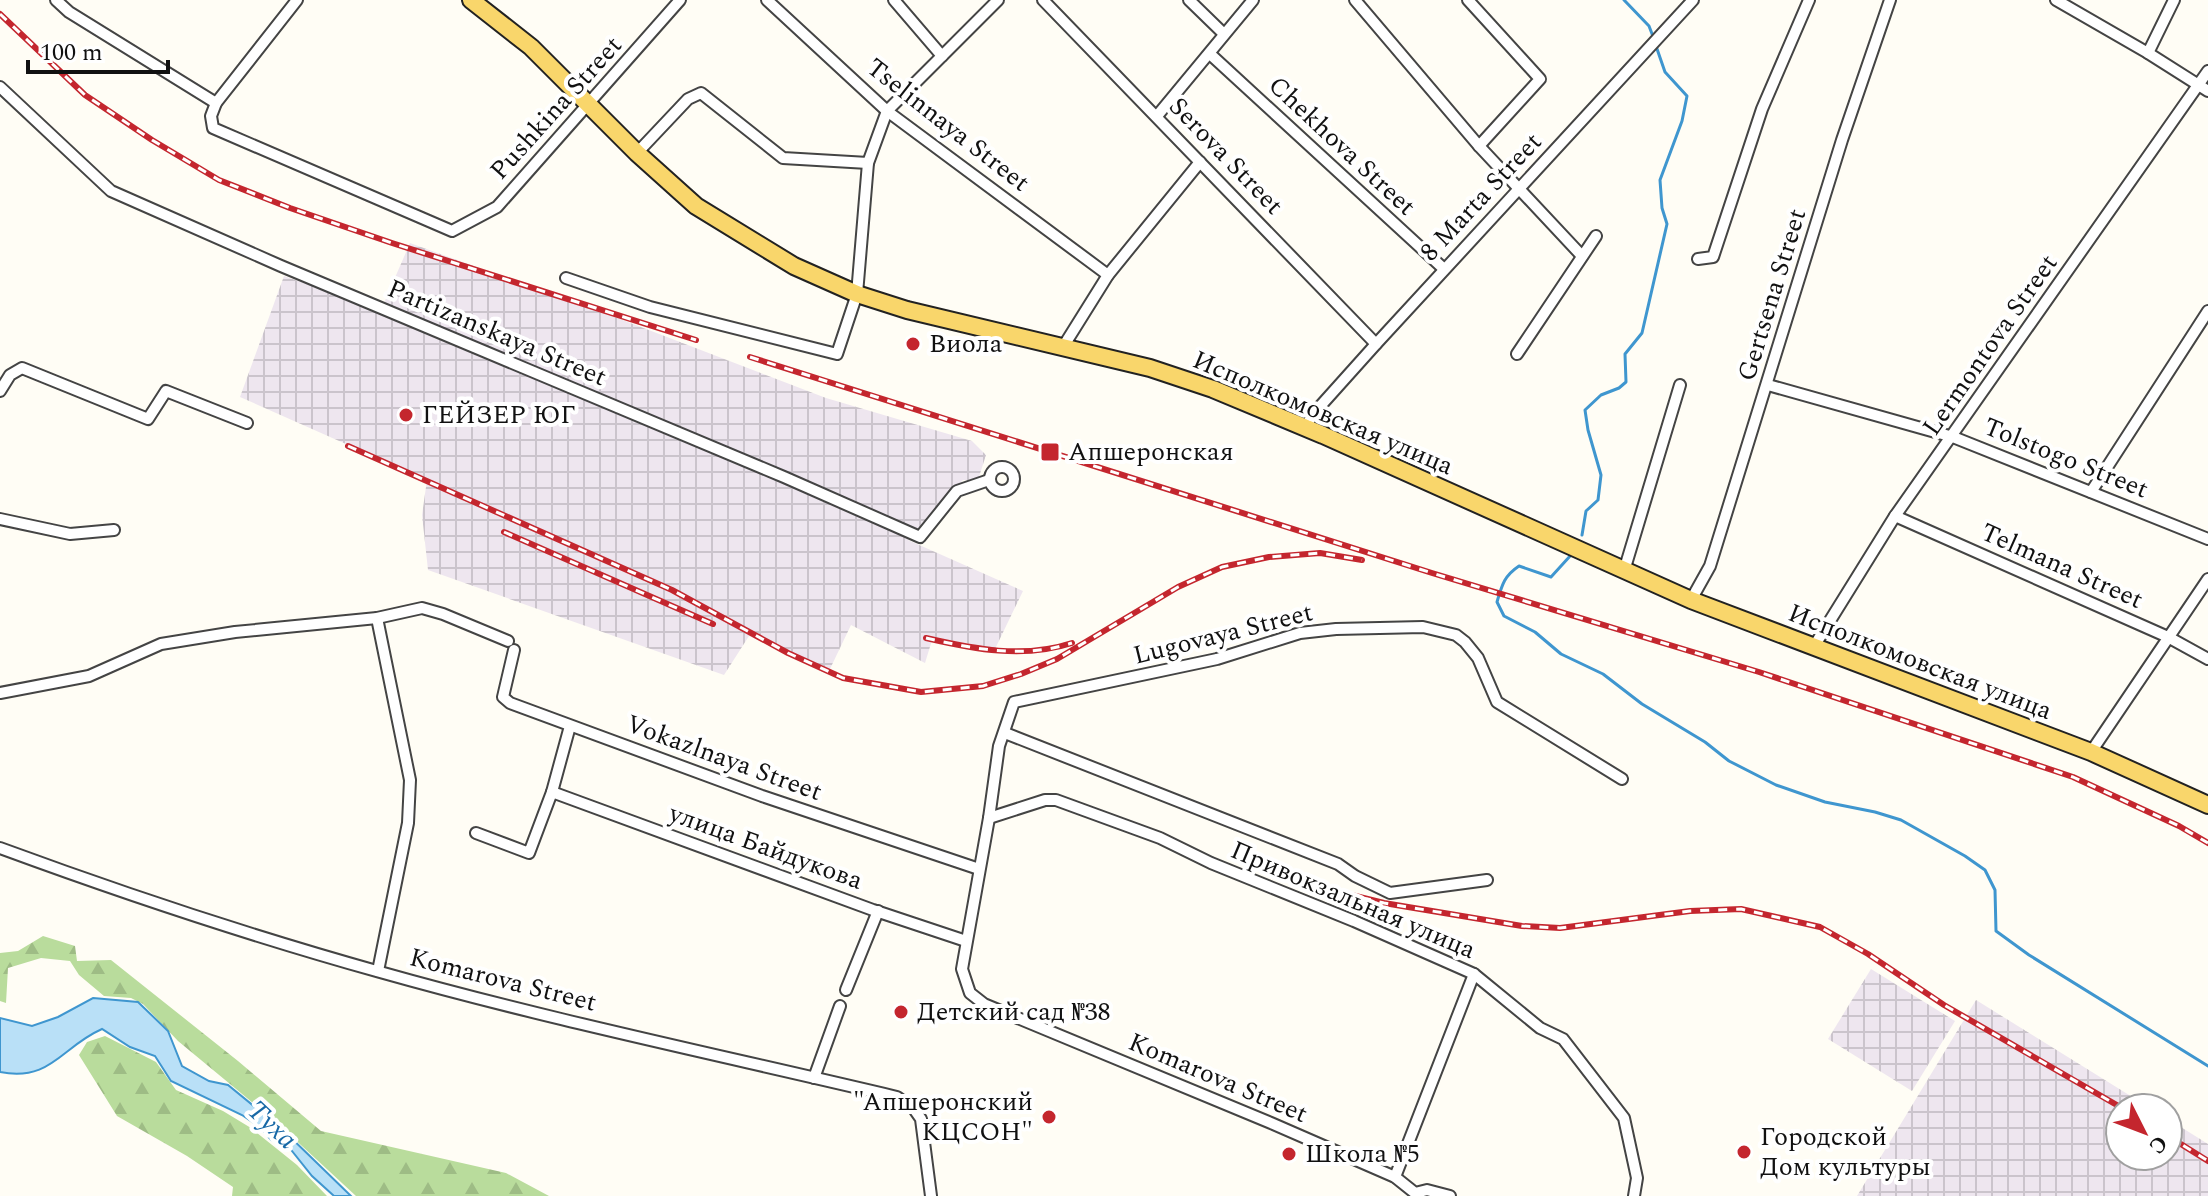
<svg xmlns="http://www.w3.org/2000/svg" width="2208" height="1196" font-family="Spectral,serif">
  <defs>
    <pattern id="industrial-grid" width="8" height="8" patternUnits="userSpaceOnUse" patternTransform="scale(2)"><rect width="8" height="8" fill="#eee6ef"/><path d="M0 4h8M4 0v8" fill="none" stroke="#cbc4cc"/></pattern>
    <pattern id="forest-firs" width="22" height="20" patternUnits="userSpaceOnUse" patternTransform="scale(2)"><rect width="22" height="20" fill="#b9dc9c"/><path d="M5 1l3.5 6h-7zM16 11l3.5 6h-7z" fill="#9ebc85"/></pattern>
  </defs>
  <rect width="100%" height="100%" fill="#fffdf5"/>
  <!-- industrial -->
  <g fill="url(#industrial-grid)">
    <path d="M410 243 620 319 826 398 972 441 986 455 978 480H963L908 540 1023 591 995 649 933 637 925 663 851 625 829 671 749 636 724 675 428 570 422 515 427 480 240 397 284 276 381 310Z"/>
    <path d="M1871 969 1955 1021 1912 1091 1828 1039Z"/>
    <path d="M1976 1000 2150 1108H2120V1156H2168V1119L2208 1144V1196H1857Z"/>
  </g>
  <!-- forest -->
  <g fill="url(#forest-firs)">
    <path d="M43 936 75 946 77 961 111 960 238 1061 321 1131 506 1173 549 1196H356L276 1122 178 1041 143 1004 131 998 104 996 79 975 70 961 41 958 8 968 6 1003 0 1001V953L18 951Z"/>
    <path d="M105 1036 156 1062 176 1090 223 1111 251 1128 297 1165 327 1196H232L233 1187 187 1156 117 1116 79 1055 87 1042Z"/>
  </g>
  <!-- water -->
  <path fill="#b9e0f7" stroke="#3f96cf" stroke-width="2" d="M93 998 138 1002 168 1031 182 1066 209 1081 228 1085 283 1130 351 1196H334L312 1176 288 1146 271 1140 261 1128 242 1115 171 1081 155 1056 130 1047 102 1029C61 1047 51 1082 0 1072V1018L32 1026 58 1017Z"/>
  <g fill="none" stroke-linecap="round" stroke-linejoin="round">
    <!-- stream -->
    <g stroke="#3f96cf" stroke-width="3">
      <path d="M1624 0 1649 26 1654 39"/>
      <path d="M1582 535 1586 511 1598 500 1601 475 1588 430 1585 410 1601 395 1619 388 1626 382 1625 354 1642 333 1667 224 1662 208 1660 180 1682 121 1687 96 1665 72 1656 46"/>
      <path d="M1571 555 1551 577 1519 566C1504 576 1502 585 1497 602L1504 616 1535 632 1561 654 1603 674 1642 704 1705 742 1729 761 1776 785 1825 802 1875 812 1901 820 1965 856 1985 870 1995 890 1996 931 2029 955 2208 1066"/>
    </g>
    <defs>
      <g id="minor">
        <path d="M56 0 69 12 216 103"/>
        <path d="M297 0 216 103 211 116 213 128 452 231 497 207 680 0"/>
        <path d="M767 0 887 111 1108 275"/>
        <path d="M894 0 942 56"/>
        <path d="M1043 0 1376 344"/>
        <path d="M1189 0 1224 34"/>
        <path d="M1355 0 1479 146 1582 256"/>
        <path d="M1468 0 1540 79 1479 146"/>
        <path d="M2056 0 2148 53 2208 91"/>
        <path d="M2148 53 2174 0"/>
        <path d="M1210 54 1444 269"/>
        <path d="M0 87 111 191 281 266 784 477 920 537 957 491 989 480"/>
        <path d="M1157 116 1253 0"/>
        <path d="M637 153 688 99 701 93 783 158 868 163"/>
        <path d="M1698 259 1713 257 1762 109 1809 0"/>
        <path d="M566 278 650 307 837 354 857 294 868 163 887 111 998 0"/>
        <path d="M1063 347 1108 275 1200 162"/>
        <path d="M1517 354 1596 236"/>
        <path d="M1768 385 1953 437 2208 539"/>
        <path d="M0 391 10 375 22 368 148 419 166 391 247 423"/>
        <path d="M1305 427 1315 412 1376 344 1693 0"/>
        <circle cx="1002" cy="479" r="12"/>
        <path d="M2091 492 2208 311"/>
        <path d="M1895 516 2168 637 2208 659"/>
        <path d="M0 519 70 534 114 530"/>
        <path d="M1624 571 1680 385"/>
        <path d="M1691 600 1710 566 1842 140 1890 0"/>
        <path d="M377 618 410 780 408 823 378 971"/>
        <path d="M1813 648 1895 516 2208 71"/>
        <path d="M514 650 503 697 510 703 762 796 979 869"/>
        <path d="M0 693 89 676 161 644 235 632 377 618 422 608 443 614 508 641"/>
        <path d="M1005 733 1338 864 1355 876 1390 893 1487 880"/>
        <path d="M2091 752 2208 579"/>
        <path d="M552 792 873 910 966 941"/>
        <path d="M989 818 1045 800H1056L1160 838 1211 863 1354 921 1474 974 1540 1028 1563 1039 1624 1118 1637 1178 1634 1196"/>
        <path d="M476 833 529 853 552 792 570 726"/>
        <path d="M0 848C125 894 251 936 380 972 550 1020 724 1056 897 1097L914 1109 921 1119 931 1196"/>
        <path d="M846 990 878 911"/>
        <path d="M814 1078 840 1006"/>
        <path d="M1395 1177 1474 974"/>
        <path d="M1450 1196 1427 1190 1415 1193 1395 1177 1271 1123 984 1004 970 993 962 969 989 818 999 746 1014 702 1217 659 1300 633 1336 629 1423 627 1456 635 1465 642 1478 658 1497 702 1622 779"/>
      </g>
      <path id="primary" d="M471 0 531 47 637 153 696 206 794 266 857 294 907 310 1150 368 1213 389 1323 435 1691 600 2091 752 2208 805"/>
    </defs>
    <!-- minor casing -->
    <use href="#minor" stroke="#444" stroke-width="14"/>
    <!-- primary casing -->
    <use href="#primary" stroke="#222" stroke-width="20"/>
    <!-- minor -->
    <use href="#minor" stroke="#fff" stroke-width="10"/>
    <!-- primary -->
    <use href="#primary" stroke="#f9d66b" stroke-width="16"/>
    <defs>
      <g id="rail">
        <path d="M0 14 85 95 152 140 219 180 290 208 392 243 696 340"/>
        <path d="M750 357 1432 573 1759 672 2073 777 2179 826 2208 843"/>
        <path d="M348 446 672 590 788 653 843 678 921 692 983 686 1021 674 1057 659 1178 587 1222 567 1269 557 1320 553 1362 560"/>
        <path d="M504 532 713 624"/>
        <path d="M926 638C974 649 1023 659 1072 643"/>
        <path d="M1327 889 1384 903 1522 926 1560 928 1690 911 1741 909 1820 927 1868 954 1944 1005 2122 1108"/>
        <path d="M2168 1136 2208 1161"/>
      </g>
    </defs>
    <!-- rail casing -->
    <use href="#rail" stroke="#c4262e" stroke-width="6"/>
    <!-- rail -->
    <use href="#rail" stroke="#fff" stroke-width="3" stroke-dasharray="9" stroke-linecap="butt"/>
  </g>
  <!-- markers -->
  <g fill="#c4262e" stroke="#fff" stroke-width="3">
    <circle cx="913" cy="344" r="8"/>
    <circle cx="406" cy="415" r="8"/>
    <rect x="1040" y="442" width="20" height="20" rx="4"/>
    <circle cx="901" cy="1012" r="8"/>
    <circle cx="1049" cy="1117" r="8"/>
    <circle cx="1744" cy="1152" r="8"/>
    <circle cx="1289" cy="1154" r="8"/>
  </g>
  <g text-anchor="middle" dominant-baseline="central" stroke-width="8" stroke-linejoin="round" paint-order="stroke">
    <!-- street labels -->
    <g font-size="26" fill="#111" stroke="#fff">
      <text transform="translate(556 108) rotate(-48)">Pushkina Street</text>
      <text transform="translate(948 125) rotate(38)">Tselinnaya Street</text>
      <text transform="translate(1342 146) rotate(43)">Chekhova Street</text>
      <text transform="translate(1226 156) rotate(46)">Serova Street</text>
      <text transform="translate(1481 197) rotate(-47)">8 Marta Street</text>
      <text transform="translate(1772 295) rotate(-73)">Gertsena Street</text>
      <text transform="translate(497 333) rotate(23)">Partizanskaya Street</text>
      <text transform="translate(1990 345) rotate(-55)">Lermontova Street</text>
      <text transform="translate(1323 413) rotate(23)">Исполкомовская улица</text>
      <text transform="translate(2066 458) rotate(22)">Tolstogo Street</text>
      <text transform="translate(2062 566) rotate(24)">Telmana Street</text>
      <text transform="translate(1223 634) rotate(-14)">Lugovaya Street</text>
      <text transform="translate(1920 662) rotate(21)">Исполкомовская улица</text>
      <text transform="translate(724 758) rotate(20)">Vokazlnaya Street</text>
      <text transform="translate(766 847) rotate(20)">улица Байдукова</text>
      <text transform="translate(1353 900) rotate(23)">Привокзальная улица</text>
      <text transform="translate(503 980) rotate(14)">Komarova Street</text>
      <text transform="translate(1218 1078) rotate(23)">Komarova Street</text>
    </g>
    <!-- poi labels -->
    <g font-size="26" fill="#111" stroke="#fff" text-anchor="start">
      <text x="929" y="344">Виола</text>
      <text x="422" y="415">ГЕЙЗЕР ЮГ</text>
      <text x="1068" y="452">Апшеронская</text>
      <text x="917" y="1012">Детский сад №38</text>
      <text x="1033" y="1102" text-anchor="end">"Апшеронский<tspan x="1033" dy="30">КЦСОН"</tspan></text>
      <text x="1760" y="1137">Городской<tspan x="1760" dy="30">Дом культуры</tspan></text>
      <text x="1305" y="1154">Школа №5</text>
    </g>
    <!-- water labels -->
    <g font-size="28" font-style="italic" fill="#1768a6" stroke="#fff">
      <text transform="translate(272 1125) rotate(43)">Туха</text>
    </g>
  </g>
  <!-- north arrow -->
  <g transform="translate(2144 1132) rotate(132)"><circle r="38" fill="#ffffff" stroke="#a0a0a0" stroke-width="2"/>
  <path d="M0-6L14 30L0 20L-14 30Z" fill="#c4262e"/>
  <text y="-12" font-size="22" font-weight="bold" text-anchor="middle" fill="#111111">С</text>
  </g>
  <!-- scale -->
  <path d="M28 60v12h140v-12" fill="none" stroke="#111111" stroke-width="4"/>
  <text x="40" y="60" font-size="24" fill="#111111" stroke="#ffffff" stroke-width="6" paint-order="stroke">100 m</text>
</svg>
